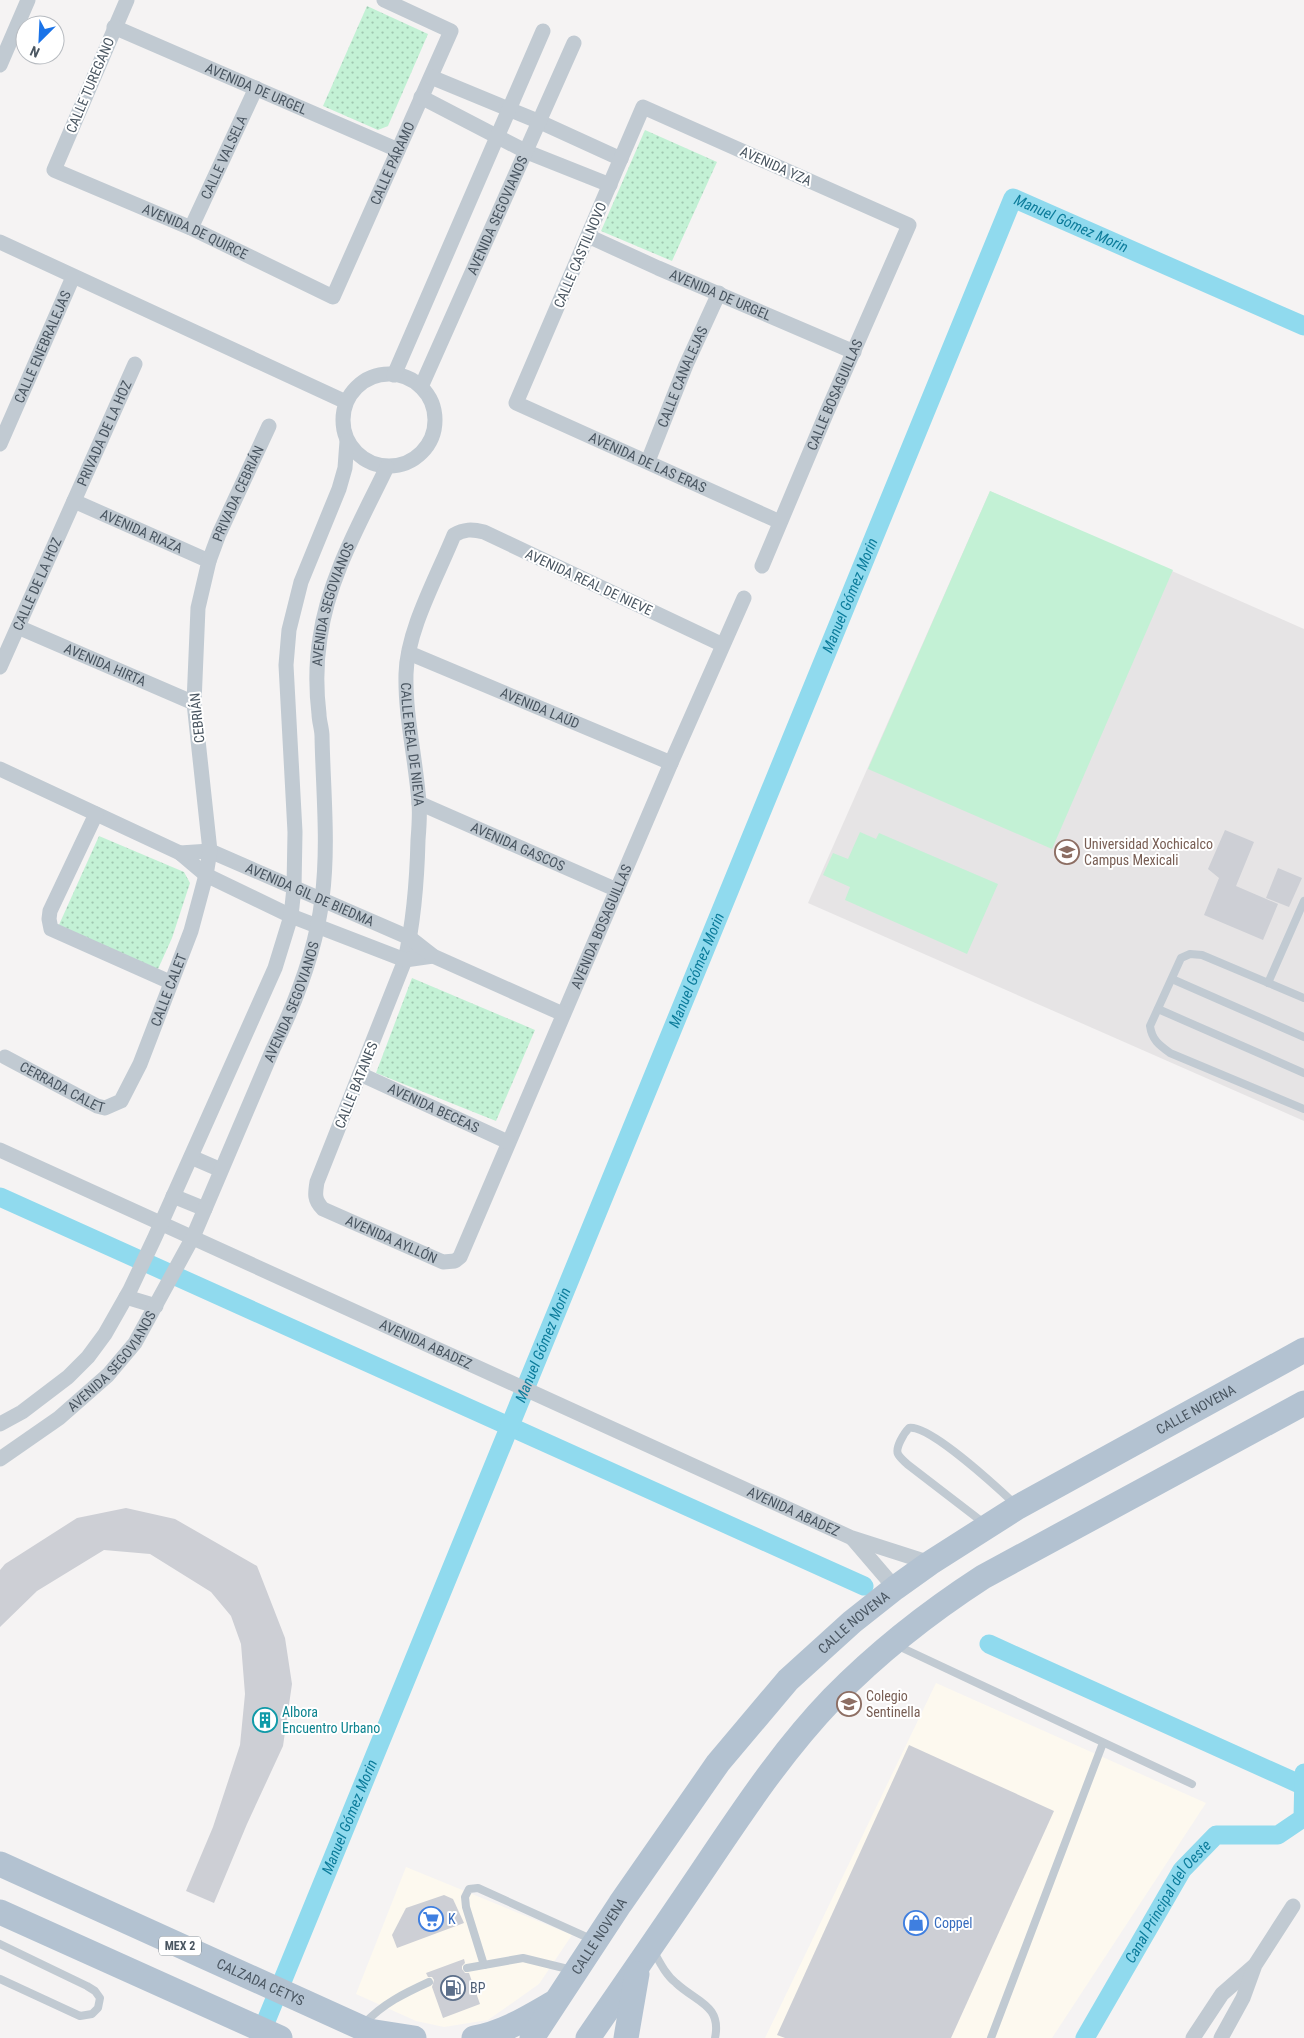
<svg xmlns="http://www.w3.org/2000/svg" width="1304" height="2038" font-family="'Roboto Condensed',sans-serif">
  <defs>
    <pattern id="park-dots" width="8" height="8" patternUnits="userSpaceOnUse" patternTransform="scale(1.25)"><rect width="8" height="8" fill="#c3f1d5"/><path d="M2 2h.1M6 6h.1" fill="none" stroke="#a0c6b0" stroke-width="1.8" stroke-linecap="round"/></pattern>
  </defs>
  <rect width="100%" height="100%" fill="#f5f3f3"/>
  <!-- commercial -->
  <g fill="#fdf9ef">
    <path d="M936 1683 1206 1803 1052 2038H765Z"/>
    <path d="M406 1867 572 1935 539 1984 488 2020 444 2027 416 2021 356 1994Z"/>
  </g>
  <!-- education -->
  <path fill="#e6e4e5" d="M990 491 1304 629V1121L808 903Z"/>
  <!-- park -->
  <g fill="url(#park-dots)">
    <path d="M367 6 428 34 388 126 378 130 323 106Z"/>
    <path d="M645 130 717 162 672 261 601 231Z"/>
    <path d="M99 836 184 872 190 883 172 938 158 969 58 927Z"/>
    <path d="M412 978 535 1030 496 1121 376 1073Z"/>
  </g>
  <!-- pitch -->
  <g fill="#c3f1d5">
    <path d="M990 491 1173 570 1052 849 868 769Z"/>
    <path d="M860 832 876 839 879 833 998 884 967 954 845 900 850 887 823 875 833 853 848 859Z"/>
  </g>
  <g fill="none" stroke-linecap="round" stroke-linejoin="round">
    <!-- canal -->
    <g stroke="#90daee" stroke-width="19">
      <path d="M0 1197 864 1586"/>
      <path d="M989 1644 1304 1786"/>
      <path id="s1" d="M259 2038 1013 198 1304 326"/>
      <path id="s2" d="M1085 2038 1182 1870 1216 1835H1278L1303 1818 1304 1773"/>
    </g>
  </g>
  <!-- building -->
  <g fill="#cdcfd5">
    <path d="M1225 830 1254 842 1236 886 1278 904 1263 940 1204 915 1219 878 1208 869Z"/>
    <path d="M1278 868 1302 878 1289 907 1266 898Z"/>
    <path d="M126 1508 175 1519 257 1566 285 1638 292 1684 283 1746 247 1824 214 1903 186 1891 213 1827 240 1745 245 1694 241 1644 231 1616 211 1592 150 1554 104 1550 37 1591 0 1627V1570L5 1564 77 1518Z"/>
    <path d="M909 1745 1054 1811 951 2038H785L777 2035Z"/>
    <path d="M444 1895 453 1899 464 1923 397 1948 392 1935 406 1908Z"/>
    <path d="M464 1959 465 1963 462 1966V1969L465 1973H469L480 2004 443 2018 432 1987 434 1980 432 1977H428L426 1973Z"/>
  </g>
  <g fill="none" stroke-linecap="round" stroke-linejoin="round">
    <!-- service -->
    <g stroke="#c1cad2" stroke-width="8">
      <path d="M1172 979 1304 1037"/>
      <path d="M1268 983 1304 901"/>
      <path d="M1304 998 1202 955 1190 954 1181 958 1150 1026C1152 1040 1159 1045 1170 1053L1304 1109"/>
      <path d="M1158 1009 1304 1073"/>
      <path d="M985 1524 907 1464C904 1461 900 1458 898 1454 895 1448 904 1433 909 1428 929 1424 1000 1490 1016 1505"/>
      <path d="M896 1645 1192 1784"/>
      <path d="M0 1944 87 1986 95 1991 100 1998 98 2008 92 2014 80 2016 0 1979"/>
      <path d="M654 1952C660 1963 666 1975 676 1983 696 2002 722 2005 715 2038"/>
      <path d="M484 1965 466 1907 465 1897 469 1889 478 1888 593 1940"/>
      <path d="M467 1968 523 1958 572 1970"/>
      <path d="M364 2024C382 2004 405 1993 429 1982"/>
      <path d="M991 2038 1103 1743"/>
    </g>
    <!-- minor -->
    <g stroke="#c1cad2" stroke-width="15">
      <path id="s3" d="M127 0 54 170 191 228 333 297 451 31 384 0"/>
      <path id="s4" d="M114 27 398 150"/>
      <path d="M0 65 28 0"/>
      <path d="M431 77 540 122 621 159"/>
      <path d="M421 97 527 152 610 185"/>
      <path id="s5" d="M191 228 256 88"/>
      <path id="s6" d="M588 236 658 268 854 352"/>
      <path d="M0 242 346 402"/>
      <circle cx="389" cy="420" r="46"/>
      <path d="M394 375 543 31"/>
      <path id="s7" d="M421 387 574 43"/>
      <path id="s8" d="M0 444 73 277"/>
      <path id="s9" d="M648 461 686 365 719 293"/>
      <path id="s10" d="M74 501 209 561"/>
      <path id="s11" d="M762 566 826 414 909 225 643 107 516 403 780 522"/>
      <path id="s12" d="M18 627 194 703"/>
      <path id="s13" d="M723 645 484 532C472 529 464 529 454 535 437 577 407 630 406 674 405 717 416 760 419 803 420 815 419 828 418 840 417 881 414 920 405 960L317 1182C315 1194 314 1200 323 1209L443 1262 455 1261 460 1257 671 763 744 598"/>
      <path id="s14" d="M409 653 671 763"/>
      <path id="s15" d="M0 667 135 364"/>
      <path d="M0 769 180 853 206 875 291 916 405 960 433 956"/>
      <path id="s16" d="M419 803 617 890"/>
      <path d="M96 814 50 911 49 919 51 929 170 982"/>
      <path id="s17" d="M180 853 210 851 410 938 433 956 563 1014"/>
      <path id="s18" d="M5 1057 97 1106 105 1108 121 1101 140 1064 191 931 206 875 210 851 194 703 198 608 209 561 219 534 269 426"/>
      <path id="s19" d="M360 1074 508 1142"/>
      <path id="s20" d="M0 1150 852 1538 930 1563"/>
      <path d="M191 1157 221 1170"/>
      <path d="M173 1196 205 1209"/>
      <path d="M126 1297 156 1306"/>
      <path d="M0 1424 22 1412 68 1377 88 1357 105 1334 130 1290 155 1237 275 968 291 916 294 888 295 832 286 665 289 630 301 582 339 489 345 468 347 441"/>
      <path id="s21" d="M0 1459 59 1418 108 1375 135 1343 193 1237 273 1049C296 1002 316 951 322 899 329 845 323 790 322 736 322 729 319 721 319 714 316 689 316 663 320 638 328 578 361 521 387 467"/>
      <path d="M853 1539 895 1588"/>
      <path d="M1193 2038 1222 1994 1254 1966"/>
      <path d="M1221 2038 1243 1998 1255 1965 1293 1906"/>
    </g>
    <!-- primary -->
    <g stroke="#b3c2d1" stroke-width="25">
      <path id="s22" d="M0 1864 384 2038"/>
      <path d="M0 1912 280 2038"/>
      <path d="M369 2031 414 2038"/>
      <path d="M474 2038C503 2033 527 2018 553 2003"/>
      <path id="s23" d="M532 2038 620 1904 718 1763 788 1680 852 1622 895 1588 930 1563 1018 1507 1304 1350"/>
      <path d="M588 2038C626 1983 664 1928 701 1873 742 1812 782 1751 833 1698 878 1652 929 1612 983 1577L1304 1403"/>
      <path d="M626 2038 637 1974"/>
    </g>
  </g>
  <!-- icons -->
  <defs>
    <symbol id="university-ring" viewBox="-11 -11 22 22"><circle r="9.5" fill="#fff" stroke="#8d6e63" stroke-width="1.5"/><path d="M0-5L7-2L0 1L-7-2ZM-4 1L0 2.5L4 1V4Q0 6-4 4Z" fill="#8d6e63"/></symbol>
    <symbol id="school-ring" viewBox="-11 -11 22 22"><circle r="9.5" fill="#fff" stroke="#8d6e63" stroke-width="1.5"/><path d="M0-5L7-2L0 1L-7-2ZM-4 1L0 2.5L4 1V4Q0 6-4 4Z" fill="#8d6e63"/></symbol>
    <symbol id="building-ring" viewBox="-11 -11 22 22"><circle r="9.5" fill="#fff" stroke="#0f9aa8" stroke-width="1.5"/><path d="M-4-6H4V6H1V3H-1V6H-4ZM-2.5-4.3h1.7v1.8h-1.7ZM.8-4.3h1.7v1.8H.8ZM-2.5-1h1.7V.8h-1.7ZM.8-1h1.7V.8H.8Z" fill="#0f9aa8"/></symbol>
    <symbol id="supermarket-ring" viewBox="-11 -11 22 22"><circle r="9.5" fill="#fff" stroke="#3f7fe0" stroke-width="1.5"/><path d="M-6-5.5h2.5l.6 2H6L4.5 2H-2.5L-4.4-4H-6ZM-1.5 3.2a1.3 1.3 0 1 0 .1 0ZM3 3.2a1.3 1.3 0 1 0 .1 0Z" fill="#3f7fe0"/></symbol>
    <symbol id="shop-ring" viewBox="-11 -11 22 22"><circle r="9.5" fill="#fff" stroke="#3f7fe0" stroke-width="1.5"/><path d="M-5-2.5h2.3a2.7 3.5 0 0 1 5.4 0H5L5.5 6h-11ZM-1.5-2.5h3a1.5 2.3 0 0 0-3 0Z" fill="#3f7fe0"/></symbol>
    <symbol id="fuel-ring" viewBox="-11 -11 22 22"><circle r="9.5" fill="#fff" stroke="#5c6f8a" stroke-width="1.5"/><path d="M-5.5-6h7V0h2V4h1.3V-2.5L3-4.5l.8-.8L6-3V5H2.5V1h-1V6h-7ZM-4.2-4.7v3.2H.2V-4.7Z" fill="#5c6f8a"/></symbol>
  </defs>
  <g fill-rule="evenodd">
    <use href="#university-ring" x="1053" y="838" width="28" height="28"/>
    <use href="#school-ring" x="835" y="1690" width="28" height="28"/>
    <use href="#building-ring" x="251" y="1706" width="28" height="28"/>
    <use href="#supermarket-ring" x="417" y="1905" width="28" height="28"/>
    <use href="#shop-ring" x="902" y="1909" width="28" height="28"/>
    <use href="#fuel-ring" x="439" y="1974" width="28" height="28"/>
  </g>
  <g text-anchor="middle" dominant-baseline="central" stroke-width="4" stroke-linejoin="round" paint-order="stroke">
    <!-- shield labels -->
    <rect fill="#fff" stroke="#808990" stroke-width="1" x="159" y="1936.5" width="42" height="19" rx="4"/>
    <g font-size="12" font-weight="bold" fill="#4a5661">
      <text x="180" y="1946">MEX 2</text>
    </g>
    <!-- street labels -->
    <g font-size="14" fill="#4a5661" stroke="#fff">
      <text transform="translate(90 85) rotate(-67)">CALLE TUREGANO</text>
      <text stroke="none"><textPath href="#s4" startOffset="155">AVENIDA DE URGEL</textPath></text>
      <text stroke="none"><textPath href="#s5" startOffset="78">CALLE VALSELA</textPath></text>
      <text stroke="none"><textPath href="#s3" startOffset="638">CALLE PÁRAMO</textPath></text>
      <text transform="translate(776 166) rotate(24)">AVENIDA YZA</text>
      <text stroke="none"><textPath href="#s7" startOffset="188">AVENIDA SEGOVIANOS</textPath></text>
      <text stroke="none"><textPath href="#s3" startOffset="339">AVENIDA DE QUIRCE</textPath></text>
      <text transform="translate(580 255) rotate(-67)">CALLE CASTILNOVO</text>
      <text stroke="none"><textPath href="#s6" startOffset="145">AVENIDA DE URGEL</textPath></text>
      <text stroke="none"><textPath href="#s8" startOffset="106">CALLE ENEBRALEJAS</textPath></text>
      <text stroke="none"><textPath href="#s9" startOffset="91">CALLE CANALEJAS</textPath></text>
      <text stroke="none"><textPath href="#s11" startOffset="186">CALLE BOSAGUILLAS</textPath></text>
      <text stroke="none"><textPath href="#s15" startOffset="256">PRIVADA DE LA HOZ</textPath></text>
      <text stroke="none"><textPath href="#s11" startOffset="1129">AVENIDA DE LAS ERAS</textPath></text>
      <text stroke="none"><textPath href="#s18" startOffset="762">PRIVADA CEBRIÁN</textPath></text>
      <text stroke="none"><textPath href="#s10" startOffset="74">AVENIDA RIAZA</textPath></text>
      <text transform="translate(589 582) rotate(25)">AVENIDA REAL DE NIEVE</text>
      <text stroke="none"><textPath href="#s15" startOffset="91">CALLE DE LA HOZ</textPath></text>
      <text stroke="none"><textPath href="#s21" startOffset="960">AVENIDA SEGOVIANOS</textPath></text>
      <text stroke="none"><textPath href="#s12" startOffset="95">AVENIDA HIRTA</textPath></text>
      <text stroke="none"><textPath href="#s14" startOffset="142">AVENIDA LAÚD</textPath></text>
      <text transform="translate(197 718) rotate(-96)">CEBRIÁN</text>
      <text stroke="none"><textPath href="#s13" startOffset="514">CALLE REAL DE NIEVA</textPath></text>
      <text stroke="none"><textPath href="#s16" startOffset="108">AVENIDA GASCOS</textPath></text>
      <text stroke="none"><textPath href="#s17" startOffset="139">AVENIDA GIL DE BIEDMA</textPath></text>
      <text stroke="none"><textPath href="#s13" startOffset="1508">AVENIDA BOSAGUILLAS</textPath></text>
      <text stroke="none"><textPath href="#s18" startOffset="251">CALLE CALET</textPath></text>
      <text stroke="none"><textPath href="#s21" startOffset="555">AVENIDA SEGOVIANOS</textPath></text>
      <text stroke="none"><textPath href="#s18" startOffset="65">CERRADA CALET</textPath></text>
      <text transform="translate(356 1085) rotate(-68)">CALLE BATANES</text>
      <text stroke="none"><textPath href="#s19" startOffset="81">AVENIDA BECEAS</textPath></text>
      <text stroke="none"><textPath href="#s13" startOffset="1074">AVENIDA AYLLÓN</textPath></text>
      <text stroke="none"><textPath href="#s20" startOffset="468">AVENIDA ABADEZ</textPath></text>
      <text stroke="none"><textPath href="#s21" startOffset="150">AVENIDA SEGOVIANOS</textPath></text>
      <text stroke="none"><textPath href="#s23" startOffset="932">CALLE NOVENA</textPath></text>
      <text stroke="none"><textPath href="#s20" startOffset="872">AVENIDA ABADEZ</textPath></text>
      <text stroke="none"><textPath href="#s23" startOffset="528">CALLE NOVENA</textPath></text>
      <text stroke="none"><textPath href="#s23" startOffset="122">CALLE NOVENA</textPath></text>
      <text stroke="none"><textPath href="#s22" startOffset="286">CALZADA CETYS</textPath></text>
    </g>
    <!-- education labels -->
    <g font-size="14" fill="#785e54" stroke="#fff" text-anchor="start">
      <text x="1084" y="844">Universidad Xochicalco<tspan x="1084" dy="16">Campus Mexicali</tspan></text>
      <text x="866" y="1696">Colegio<tspan x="866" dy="16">Sentinella</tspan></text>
    </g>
    <!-- culture labels -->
    <g font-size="14" fill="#0d838f" stroke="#fff" text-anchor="start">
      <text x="282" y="1712">Albora<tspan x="282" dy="16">Encuentro Urbano</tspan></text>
    </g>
    <!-- shop labels -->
    <g font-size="14" fill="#366cbe" stroke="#fff" text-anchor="start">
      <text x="448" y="1919">K</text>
      <text x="934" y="1923">Coppel</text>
    </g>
    <!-- service labels -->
    <g font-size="14" fill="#4e5e75" stroke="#fff" text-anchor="start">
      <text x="470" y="1988">BP</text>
    </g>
    <!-- water labels -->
    <g font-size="15" font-style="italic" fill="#0c7c9b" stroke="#fff">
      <text stroke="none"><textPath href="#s1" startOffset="2052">Manuel Gómez Morin</textPath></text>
      <text stroke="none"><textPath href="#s1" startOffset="1559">Manuel Gómez Morin</textPath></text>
      <text stroke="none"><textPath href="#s1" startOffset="1154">Manuel Gómez Morin</textPath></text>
      <text stroke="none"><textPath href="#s1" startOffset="749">Manuel Gómez Morin</textPath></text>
      <text stroke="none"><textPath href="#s1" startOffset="239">Manuel Gómez Morin</textPath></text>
      <text stroke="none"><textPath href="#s2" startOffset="160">Canal Principal del Oeste</textPath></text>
    </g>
  </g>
  <!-- north arrow -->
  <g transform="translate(40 40) rotate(204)"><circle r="24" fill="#ffffff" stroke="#b7bbc0"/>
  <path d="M0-4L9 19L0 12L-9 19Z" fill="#1a73e8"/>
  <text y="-8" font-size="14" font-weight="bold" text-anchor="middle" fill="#4a5661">N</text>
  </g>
</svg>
